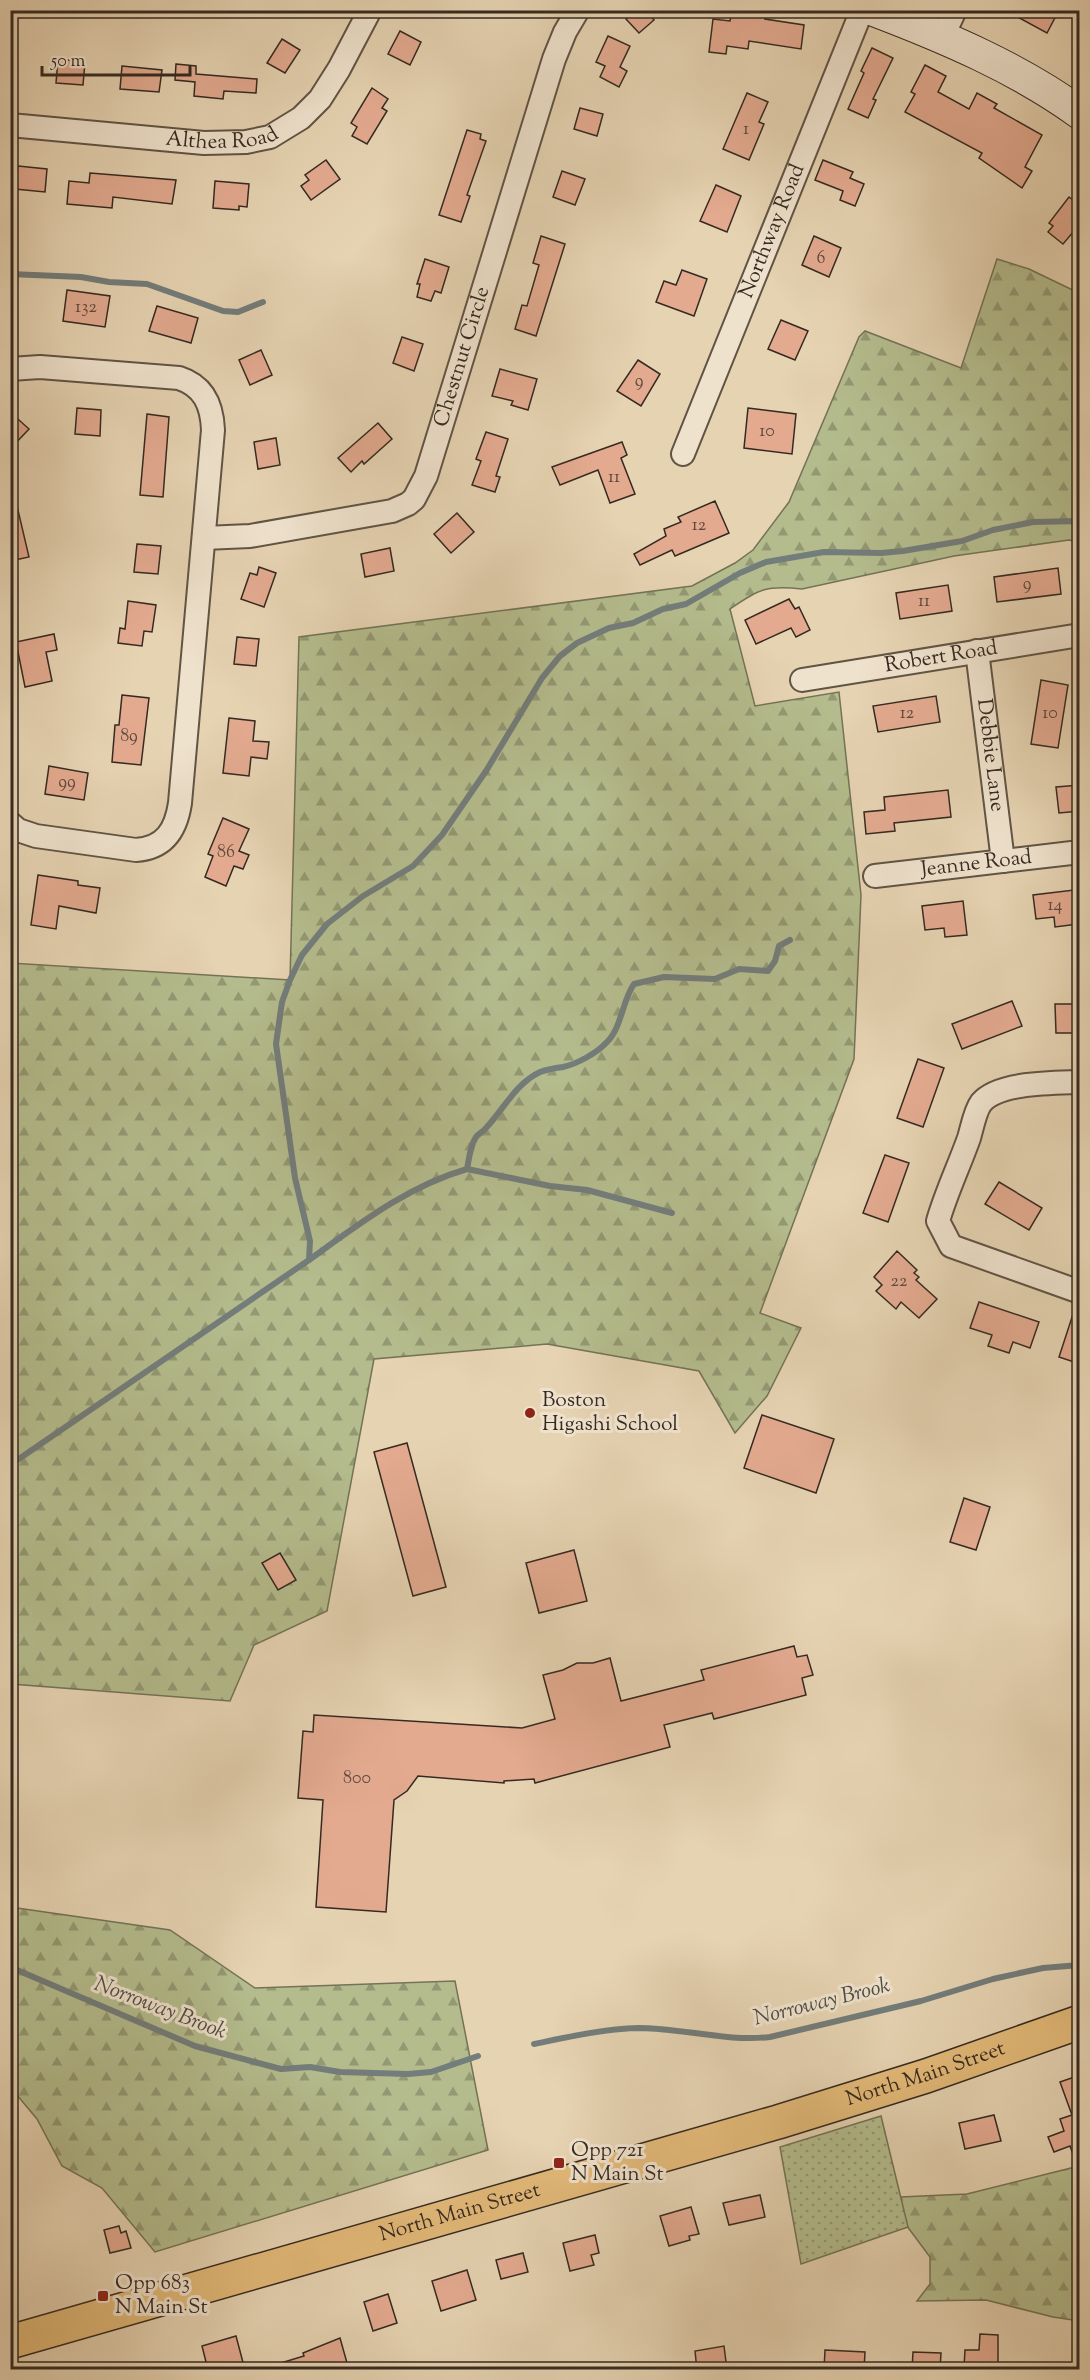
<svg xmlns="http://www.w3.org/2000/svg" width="1090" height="2380" font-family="'Sorts Mill Goudy',serif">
  <defs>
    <pattern id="forest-firs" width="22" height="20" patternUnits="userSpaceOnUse" patternTransform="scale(1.5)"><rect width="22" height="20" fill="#b4bc8d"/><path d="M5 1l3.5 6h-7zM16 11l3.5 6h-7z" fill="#939973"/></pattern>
    <pattern id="park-dots" width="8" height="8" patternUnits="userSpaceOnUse" patternTransform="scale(1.5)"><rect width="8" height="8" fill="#b4bc8d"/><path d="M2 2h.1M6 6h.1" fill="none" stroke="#939973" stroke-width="1.8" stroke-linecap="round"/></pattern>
  </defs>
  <rect width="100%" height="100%" fill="#e6d3b2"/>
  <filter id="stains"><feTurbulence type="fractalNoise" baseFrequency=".00333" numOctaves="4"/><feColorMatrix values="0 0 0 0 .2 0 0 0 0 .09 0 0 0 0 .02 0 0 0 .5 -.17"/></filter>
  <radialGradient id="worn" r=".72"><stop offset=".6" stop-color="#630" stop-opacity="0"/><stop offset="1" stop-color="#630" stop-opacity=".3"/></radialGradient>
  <!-- forest -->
  <g fill="url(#forest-firs)" stroke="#747357" stroke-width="1.5">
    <path d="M997 259 1029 269 1079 293V542L1069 540 954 556 802 589C766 585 759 589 730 609L755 706 839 692 861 895 854 1059 760 1313 801 1328 767 1396 735 1433 699 1371 547 1344 374 1359 327 1611 254 1645 230 1701 11 1684 10 963 290 980 299 637 692 586 735 563 753 550 789 502 859 337 865 331 961 368Z"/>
    <path d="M10 1907 170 1930 255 1988 455 1981 488 2150 155 2252 102 2188 62 2166 37 2119 11 2088Z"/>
    <path d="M1079 2166V2321L1053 2317 986 2300 917 2301 930 2284V2257L898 2214 901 2197 967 2194Z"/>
  </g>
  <!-- park -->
  <path fill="url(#park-dots)" stroke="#747357" stroke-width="1.5" d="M881 2116 908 2227 801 2264 780 2147Z"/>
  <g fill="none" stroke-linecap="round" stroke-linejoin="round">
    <!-- stream -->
    <g stroke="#737d7b" stroke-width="6">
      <path d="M10 274 81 277 109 282 147 284 223 311 238 312 263 302"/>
      <path d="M467 1169 550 1186 587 1190 672 1213"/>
      <path d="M309 1260C359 1224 408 1186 467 1169 469 1159 470 1146 476 1137 478 1134 483 1132 486 1128 504 1109 515 1084 540 1072 548 1069 555 1068 563 1067 577 1064 597 1053 607 1042 622 1027 622 1001 634 984L664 977 715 979 739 969 768 971 775 961 779 946 790 940"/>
      <path d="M10 1465 309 1260 310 1241 295 1178 276 1044 282 1002 290 980 302 955 327 924 363 896 413 866 442 835 486 771 542 678 560 656 577 643 609 628 633 623 663 609 686 604 740 573 766 562 824 552 881 553 903 551 962 541 993 530 1033 522 1080 521"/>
      <path d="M10 1967 195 2046 281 2069 310 2067 340 2072 408 2074 431 2072 478 2056"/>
      <path d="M534 2044C568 2037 603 2029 638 2028 683 2028 726 2042 770 2037L921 2001 993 1979 1043 1968 1080 1965"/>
    </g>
  </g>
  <!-- building -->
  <g fill="#e3aa90" stroke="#352a21" stroke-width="1.5">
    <path d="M636 10H646L654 20 639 33 626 19Z"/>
    <path d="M732 10H766L765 19 804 25 801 49 749 41 748 49 727 46 726 54 709 52 713 19 730 21Z"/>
    <path d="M1005 10H1059L1047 33Z"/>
    <path d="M400 31 421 42 410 65 388 54Z"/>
    <path d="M608 36 630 46 620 67 627 71 619 87 600 77 605 66 596 62Z"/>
    <path d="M282 39 300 50 285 73 267 63Z"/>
    <path d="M872 48 893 58 873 99 876 100 868 118 848 109 864 73 861 71Z"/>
    <path d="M58 59 85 62 83 85 56 83Z"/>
    <path d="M176 64 196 66V74L257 79 256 93 224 91 223 99 194 96 195 82 175 80Z"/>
    <path d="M925 65 946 76 938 92 969 109 977 93 997 104 994 108 1042 135 1025 167 1032 171 1022 188 979 158 982 153 905 112 915 94 911 92Z"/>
    <path d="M122 66 162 70 159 92 120 89Z"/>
    <path d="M372 88 388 99 382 108 387 111 367 144 352 136 357 127 351 123Z"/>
    <path d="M747 93 768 102 759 122 764 124 749 160 723 149Z"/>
    <path d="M580 108 603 114 597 136 574 129Z"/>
    <path d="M467 130 481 134 480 139 486 141 467 195 470 196 461 222 439 215Z"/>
    <path d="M326 160 340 179 311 200 301 186 309 180 305 175Z"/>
    <path d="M823 160 853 172 850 178 864 184 855 206 840 200 843 191 815 180Z"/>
    <path d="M18 166 47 169 45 192 15 189Z"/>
    <path d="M562 171 585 179 575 205 553 197Z"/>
    <path d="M90 173 176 180 172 204 113 197 112 208 67 204 69 181 89 183Z"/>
    <path d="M215 181 249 184 247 207 239 206V210L213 208Z"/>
    <path d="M716 185 741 196 727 232 700 221Z"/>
    <path d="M1069 197 1080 205V224L1063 244 1048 232 1053 226 1049 223Z"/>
    <path d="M541 236 565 244 536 336 515 329 522 305 527 306 539 265 533 263Z"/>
    <path d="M814 236 841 248 829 277 802 265Z"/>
    <path d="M425 259 449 267 441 293 435 291 431 301 417 297 420 284H417Z"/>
    <path d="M682 270 707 279 694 316 656 302 664 281 676 285Z"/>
    <path d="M67 290 110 296 105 327 63 321Z"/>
    <path d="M157 306 198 318 191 343 149 331Z"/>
    <path d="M781 320 808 331 795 360 768 349Z"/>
    <path d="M402 337 423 344 414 371 393 363Z"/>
    <path d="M261 350 272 375 250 385 239 360Z"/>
    <path d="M638 360 660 374 641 406 617 391Z"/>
    <path d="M500 369 537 379 528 410 511 405 513 401 492 396Z"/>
    <path d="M77 408 101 410 100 436 75 434Z"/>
    <path d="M748 408 796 414 792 454 744 448Z"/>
    <path d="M10 412 29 429 10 449Z"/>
    <path d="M147 414 169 417 163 497 140 495Z"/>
    <path d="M378 423 392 439 364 464 362 461 351 472 338 458Z"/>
    <path d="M486 432 508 439 496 476 500 477 495 492 472 485 481 461 476 459Z"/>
    <path d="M276 438 280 465 258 469 254 442Z"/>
    <path d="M622 442 627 455 621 458 635 494 610 503 598 470 560 485 552 467Z"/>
    <path d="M715 501 729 533 675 556 672 550 640 565 634 554 666 536 664 529 681 522 678 517Z"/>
    <path d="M10 506H17L29 557 10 561Z"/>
    <path d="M457 513 474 532 451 553 434 534Z"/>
    <path d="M137 544 161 546 158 574 134 572Z"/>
    <path d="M390 548 394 571 365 577 361 554Z"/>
    <path d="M259 567 276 573 264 607 241 599 250 573 257 575Z"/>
    <path d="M1058 568 1061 594 997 602 994 577Z"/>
    <path d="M948 585 952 611 900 619 896 593Z"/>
    <path d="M789 599 795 609 799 607 810 630 796 637 791 628 756 644 745 620Z"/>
    <path d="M128 601 156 605 152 632 144 631 142 646 118 643 120 628 125 629Z"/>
    <path d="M54 634 57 650 46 652 52 681 25 687 16 642Z"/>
    <path d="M237 637 259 639 256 666 234 664Z"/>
    <path d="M1041 680 1068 685 1058 748 1031 744Z"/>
    <path d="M122 695 149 698 141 765 112 762 115 725H119Z"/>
    <path d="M936 696 940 722 878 732 873 706Z"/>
    <path d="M229 718 255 721 253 741 269 742 267 759 251 757 249 776 223 773Z"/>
    <path d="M49 766 88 773 84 800 45 794Z"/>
    <path d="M1080 785V811L1059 813 1056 787Z"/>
    <path d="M948 790 951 817 894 823 895 831 866 834 864 812 885 810 884 797Z"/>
    <path d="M223 818 249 829 239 851 249 855 243 869 234 866 226 886 205 877 213 856 208 854Z"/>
    <path d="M38 875 78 881V885L100 888 96 913 59 906 56 929 31 925Z"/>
    <path d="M1074 890 1078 924 1055 927 1054 917 1036 919 1033 895Z"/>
    <path d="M963 901 967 935 945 937 944 928 925 930 922 906Z"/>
    <path d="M1012 1001 1022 1026 962 1049 952 1024Z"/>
    <path d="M1055 1004H1080V1033H1056Z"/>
    <path d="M918 1059 944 1068 923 1127 897 1118Z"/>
    <path d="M885 1155 909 1163 888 1222 863 1213Z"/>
    <path d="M999 1182 1042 1208 1029 1230 985 1204Z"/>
    <path d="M897 1251 917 1270 914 1273 919 1277 916 1280 937 1299 919 1318 901 1302 896 1309 876 1291 882 1285 874 1277Z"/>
    <path d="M979 1302 1039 1322 1030 1348 1013 1342 1009 1353 988 1346 992 1335 970 1328Z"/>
    <path d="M1076 1305H1080V1364L1059 1357Z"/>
    <path d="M762 1415 834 1439 816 1493 744 1468Z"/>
    <path d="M407 1443 446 1587 413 1596 374 1452Z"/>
    <path d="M964 1498 990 1507 976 1550 950 1542Z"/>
    <path d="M574 1550 587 1601 539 1613 526 1563Z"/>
    <path d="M280 1553 296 1580 278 1590 262 1563Z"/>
    <path d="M794 1646 797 1657 807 1655 813 1675 802 1678 806 1695 714 1719 712 1713 664 1725 670 1747 535 1783 534 1779 504 1781V1783L418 1776 407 1791 394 1800 386 1912 316 1907 323 1800 298 1798 303 1731 313 1732 314 1715 522 1728 555 1719 543 1675 563 1670 577 1663H593L610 1658 621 1701 704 1680 701 1670Z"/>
    <path d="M1080 2075V2167L1078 2168 1070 2146 1054 2152 1048 2137 1064 2131 1060 2119 1072 2115 1060 2082Z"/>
    <path d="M994 2115 1001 2141 965 2149 959 2123Z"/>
    <path d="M760 2195 765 2217 729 2225 723 2203Z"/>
    <path d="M691 2207 699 2234 689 2236 690 2240 669 2246 660 2216Z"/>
    <path d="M119 2226 121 2233 126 2231 131 2248 110 2253 104 2230Z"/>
    <path d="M595 2235 599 2253 591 2255 594 2265 570 2271 563 2243Z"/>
    <path d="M523 2253 528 2272 501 2279 496 2260Z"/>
    <path d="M467 2270 476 2300 441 2311 432 2281Z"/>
    <path d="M388 2294 397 2323 373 2331 364 2302Z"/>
    <path d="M980 2334 998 2335V2368L964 2367 965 2350H979Z"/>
    <path d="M236 2336 245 2370H208L202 2346Z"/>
    <path d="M340 2338 349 2370H275L274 2365 304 2356 303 2353Z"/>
    <path d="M724 2346 727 2370H697L695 2351Z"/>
    <path d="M825 2350 865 2352 864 2370H824Z"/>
    <path d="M913 2352 941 2353 940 2370H912Z"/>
  </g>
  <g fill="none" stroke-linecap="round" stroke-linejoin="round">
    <defs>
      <g id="minor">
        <path d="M942 38 955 10"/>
        <path id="s1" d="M10 125 204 143 246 142 270 137 301 118 320 99 339 69 370 10"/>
        <path d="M10 369 40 367 179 378C204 386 212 405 213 430L180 803C176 830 165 848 136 850L36 836 18 830 10 823"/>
        <path id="s2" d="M683 454 862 10"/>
        <path id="s3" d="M204 538 250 536 392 511 408 504 414 499 426 476 554 59 565 32 578 10"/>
        <path id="s4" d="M977 651 1003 861"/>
        <path id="s5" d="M802 680 1080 635"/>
        <path id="s6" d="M875 876 1080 852"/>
        <path d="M1080 1082C1054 1083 998 1082 981 1103 975 1111 972 1128 969 1138 959 1166 946 1193 938 1221L951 1246 1080 1292"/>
      </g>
      <path id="secondary" d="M874 10C945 37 1018 68 1080 113"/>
      <g id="primary">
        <path id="s7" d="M10 2342 778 2122 926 2076 1080 2022"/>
      </g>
    </defs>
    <!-- minor casing -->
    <use href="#minor" stroke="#615445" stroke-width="26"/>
    <!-- secondary casing -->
    <use href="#secondary" stroke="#352a21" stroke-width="34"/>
    <!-- primary casing -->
    <use href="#primary" stroke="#352a21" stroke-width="36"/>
    <!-- minor -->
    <use href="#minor" stroke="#efe2cd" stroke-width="22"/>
    <!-- secondary -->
    <use href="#secondary" stroke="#efe2cd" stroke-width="32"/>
    <!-- primary -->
    <use href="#primary" stroke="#e3ba79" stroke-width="33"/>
  </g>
  <!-- markers -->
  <g fill="#8f2418" stroke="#efe2cd" stroke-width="2">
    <circle cx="530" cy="1413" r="6"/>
    <rect x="553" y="2157" width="12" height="12" rx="3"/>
    <rect x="97" y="2290" width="12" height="12" rx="3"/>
  </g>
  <g text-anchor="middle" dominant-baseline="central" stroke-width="6" stroke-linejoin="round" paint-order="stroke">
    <!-- number labels -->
    <g font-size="18" fill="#604a3d">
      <text x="746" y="130">1</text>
      <text x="821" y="259">6</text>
      <text x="86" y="308">132</text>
      <text x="639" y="382">9</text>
      <text x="767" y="432">10</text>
      <text x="614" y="478">11</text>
      <text x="699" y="526">12</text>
      <text x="1027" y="585">9</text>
      <text x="924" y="602">11</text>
      <text x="907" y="714">12</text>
      <text x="1050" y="714">10</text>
      <text x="129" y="737">89</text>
      <text x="67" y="783">99</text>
      <text x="226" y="853">86</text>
      <text x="1055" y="906">14</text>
      <text x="899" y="1282">22</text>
      <text x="357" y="1779">800</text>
    </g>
    <!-- street labels -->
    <g font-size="21" fill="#352a21" stroke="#efe2cd">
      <text stroke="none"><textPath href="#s1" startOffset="213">Althea Road</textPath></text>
      <text stroke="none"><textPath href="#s2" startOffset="240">Northway Road</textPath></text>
      <text stroke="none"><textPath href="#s3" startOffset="366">Chestnut Circle</textPath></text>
      <text stroke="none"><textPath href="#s5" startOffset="141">Robert Road</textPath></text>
      <text stroke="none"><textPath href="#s4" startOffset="105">Debbie Lane</textPath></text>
      <text stroke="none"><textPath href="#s6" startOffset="102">Jeanne Road</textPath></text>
      <text stroke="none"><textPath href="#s7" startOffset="954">North Main Street</textPath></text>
      <text stroke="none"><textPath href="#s7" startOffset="468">North Main Street</textPath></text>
    </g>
    <!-- poi labels -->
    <g font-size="21" fill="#352a21" stroke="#efe2cd" text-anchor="start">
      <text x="542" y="1401">Boston<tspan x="542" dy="24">Higashi School</tspan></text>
      <text x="571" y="2151">Opp 721<tspan x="571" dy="24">N Main St</tspan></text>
      <text x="115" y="2284">Opp 683<tspan x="115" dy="24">N Main St</tspan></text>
    </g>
    <!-- water labels -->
    <g font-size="22" font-style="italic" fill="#4f4d46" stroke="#efe2cd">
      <text transform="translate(822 2003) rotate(-14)">Norroway Brook</text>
      <text transform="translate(160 2009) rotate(21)">Norroway Brook</text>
    </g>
  </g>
  <!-- margin -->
  <rect width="1090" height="2380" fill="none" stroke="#e6d3b2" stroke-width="36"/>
  <rect x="12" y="12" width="1066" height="2356" fill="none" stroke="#352a21" stroke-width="3"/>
  <rect x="18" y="18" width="1054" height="2344" fill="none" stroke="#352a21" stroke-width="1.5"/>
  <!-- scale -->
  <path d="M42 66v9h148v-9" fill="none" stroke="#352a21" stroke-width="3"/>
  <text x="51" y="66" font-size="18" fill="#352a21" stroke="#efe2cd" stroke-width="4.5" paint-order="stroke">50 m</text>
  <rect width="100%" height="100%" filter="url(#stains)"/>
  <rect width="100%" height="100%" fill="url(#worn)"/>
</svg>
